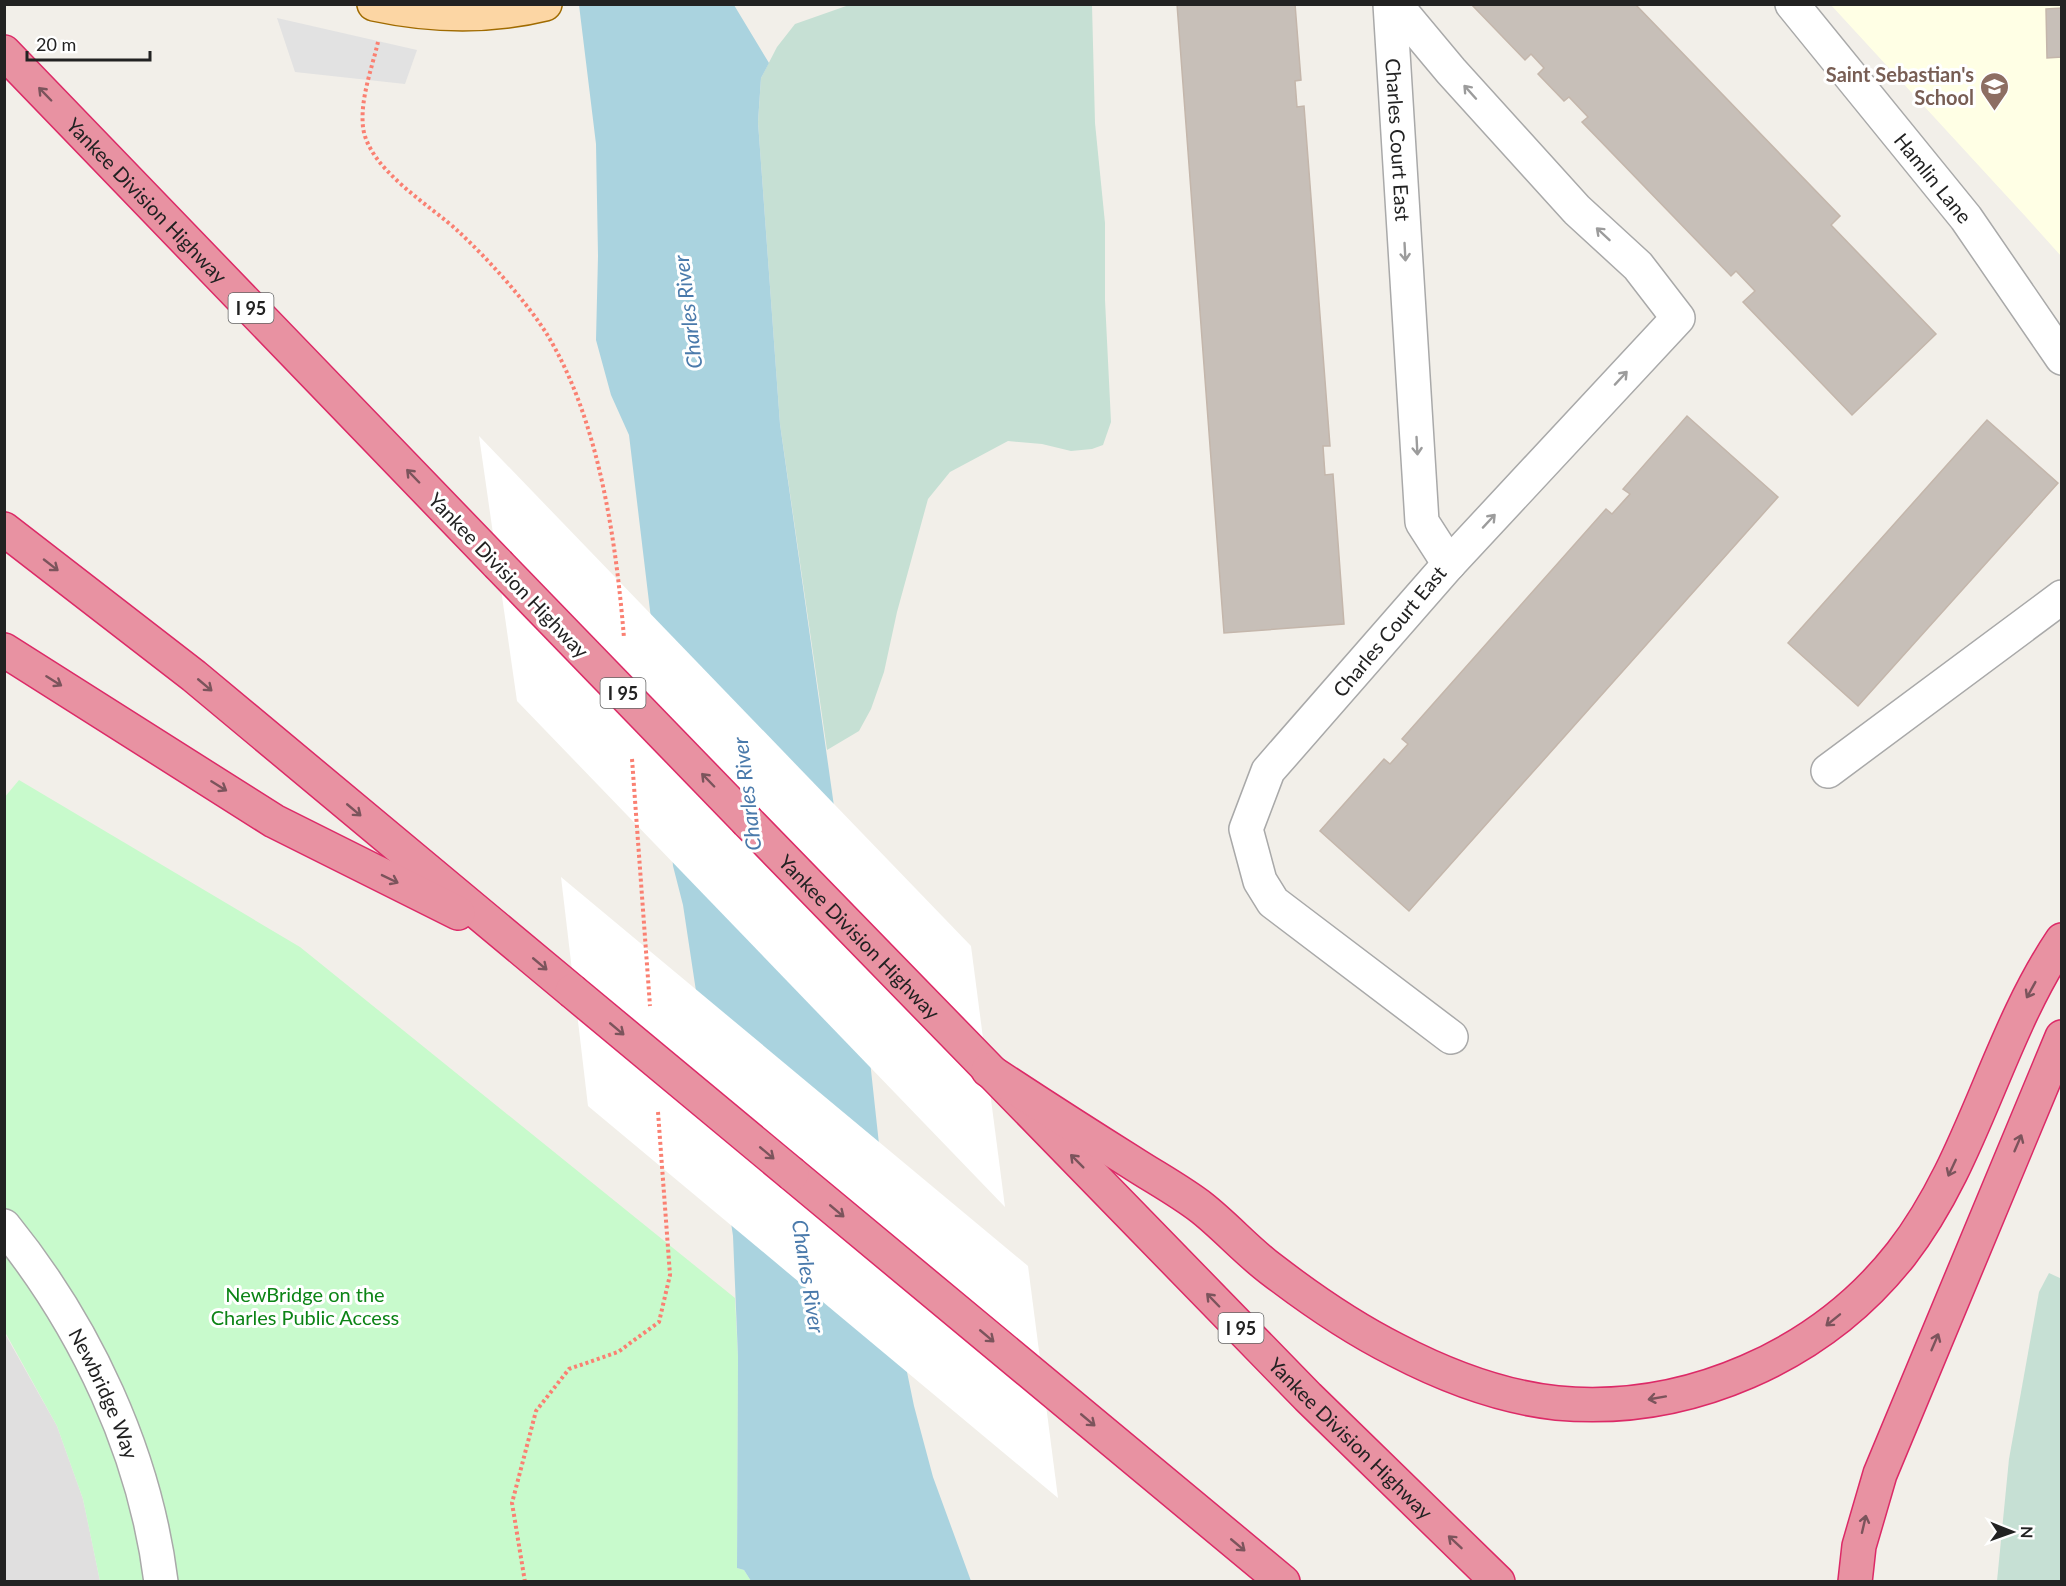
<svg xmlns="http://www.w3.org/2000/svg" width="2066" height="1586" font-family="Lato,sans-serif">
  <rect width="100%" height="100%" fill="#f2efe9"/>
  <!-- residential -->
  <path fill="#e0dfdf" d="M4 1332 57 1426 83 1499 100 1581H5Z"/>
  <!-- education -->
  <path fill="#ffffe5" d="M1831 5H2061V256L2026 217Z"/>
  <!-- wetland -->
  <g fill="#c6e0d4">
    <path d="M849 5H1092L1095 123 1105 223V300L1111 422 1103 445 1092 449 1071 451 1042 444 1008 441 950 472 928 499 897 612 884 672 871 709 859 731 827 750 780 424 758 122 761 78 777 47 795 24Z"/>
    <path d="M2049 1273 2062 1279 2061 1581H1997L2009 1459 2039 1292Z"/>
  </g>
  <!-- park -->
  <path fill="#c8facc" d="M19 780 300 947 735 1298 738 1357 737 1568 744 1570 751 1581H100L83 1499 57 1426 5 1332 4 798Z"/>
  <!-- parking -->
  <path fill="#e2e2e2" d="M277 18 417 50 405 84 295 72Z"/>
  <!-- water -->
  <path fill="#aad3df" d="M579 5H734L769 63 761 78 758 122 780 424 870 1061 900 1338 914 1406 933 1477 971 1581H751L744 1570 737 1568 738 1357 733 1236 683 905 673 866 655 652 629 435 611 395 596 340 598 256 596 144Z"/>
  <!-- pier -->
  <g fill="#fff">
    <path d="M479 436 971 946 1005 1207 517 701Z"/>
    <path d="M561 877 1028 1266 1058 1498 588 1106Z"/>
  </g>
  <!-- building -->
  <g fill="#c7bfb8" stroke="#c4b6ab" stroke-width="1.5">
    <path d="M1177 4H1295L1301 80 1295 81 1297 107 1304 106 1330 446H1323L1325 475 1333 474 1344 624 1224 633Z"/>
    <path d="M1471 4H1635L1840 216 1831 225 1936 334 1852 415 1743 302 1755 291 1736 271 1731 276 1582 122 1588 117 1569 97 1564 101 1538 74 1544 68 1531 54 1525 60Z"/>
    <path d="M2062 8V57L2047 58 2046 9Z"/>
    <path d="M1687 416 1778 497 1409 911 1320 831 1384 759 1390 764 1408 744 1402 739 1606 509 1612 514 1630 494 1623 489Z"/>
    <path d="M1987 420 2058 483 1858 706 1788 643Z"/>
  </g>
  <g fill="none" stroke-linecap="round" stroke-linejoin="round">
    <defs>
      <g id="minor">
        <path id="s1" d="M1390 4 1422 522 1449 564"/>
        <path d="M1395 4 1451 71 1577 210 1638 266 1678 318 1449 564 1268 771 1246 829 1260 881 1273 902 1451 1037"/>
        <path id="s2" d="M1792 4 1966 218 2062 358"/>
        <path d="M1828 771 2062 597"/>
        <path id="s3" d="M4 1226C86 1327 145 1453 161 1582"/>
      </g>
      <path id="major" d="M374 4C430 16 488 18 545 4"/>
      <g id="highway">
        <path id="s4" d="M4 52 498 564"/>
        <path d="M4 529 194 676 572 991"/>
        <path d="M4 650 274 821 458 913"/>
        <path id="s5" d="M748 822 1308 1397 1498 1582"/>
        <path d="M988 1070C1035 1101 1083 1132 1131 1162 1154 1177 1180 1191 1202 1208 1226 1227 1247 1251 1271 1269 1310 1299 1352 1328 1396 1350 1446 1376 1501 1397 1557 1403 1687 1415 1820 1357 1901 1254 1974 1160 1996 1038 2062 940"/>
        <path d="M792 1174 1283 1582"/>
        <path d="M1855 1582 1859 1546 1880 1474 2062 1037"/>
      </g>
    </defs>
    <!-- minor casing -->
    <use href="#minor" stroke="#a9a9a9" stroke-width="36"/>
    <!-- major casing -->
    <use href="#major" stroke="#a06b00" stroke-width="36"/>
    <!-- highway casing -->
    <use href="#highway" stroke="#dc2a67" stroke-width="36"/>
    <!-- path -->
    <g stroke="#fa8072" stroke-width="4" stroke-dasharray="3 3" stroke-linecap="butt">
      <path d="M378 42C372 68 360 99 363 127 368 169 430 205 459 232 487 258 528 303 548 336 599 421 616 540 624 638"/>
      <path d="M632 759 650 1006"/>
      <path d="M525 1582 512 1503 536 1411 569 1369 618 1352 659 1322 670 1275 658 1112"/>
    </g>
    <!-- minor -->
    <use href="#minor" stroke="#fff" stroke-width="33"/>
    <!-- major -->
    <use href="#major" stroke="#fcd6a4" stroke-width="33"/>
    <!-- highway -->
    <use href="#highway" stroke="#e892a2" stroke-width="33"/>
    <defs>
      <g id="highway-bridge">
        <path d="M498 564 748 822"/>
        <path d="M572 991 792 1174"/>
      </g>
    </defs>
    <!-- highway-bridge casing -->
    <use href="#highway-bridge" stroke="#dc2a67" stroke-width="36" stroke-linecap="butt"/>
    <!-- highway-bridge -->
    <use href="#highway-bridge" stroke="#e892a2" stroke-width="33"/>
  </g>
  <!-- one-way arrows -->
  <defs><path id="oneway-shaft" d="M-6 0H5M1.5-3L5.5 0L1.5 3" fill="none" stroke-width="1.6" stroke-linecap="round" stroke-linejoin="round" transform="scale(1.5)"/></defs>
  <g stroke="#9c9c9c">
    <use href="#oneway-shaft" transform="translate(1470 92) rotate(-132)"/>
    <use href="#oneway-shaft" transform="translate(1603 234) rotate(-137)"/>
    <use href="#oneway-shaft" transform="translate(1405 252) rotate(87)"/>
    <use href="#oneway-shaft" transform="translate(1621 378) rotate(-47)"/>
    <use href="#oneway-shaft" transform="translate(1417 446) rotate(87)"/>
    <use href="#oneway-shaft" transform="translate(1489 521) rotate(-47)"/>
  </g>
  <g stroke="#7b545c">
    <use href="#oneway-shaft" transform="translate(45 94) rotate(-134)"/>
    <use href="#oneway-shaft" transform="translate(413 476) rotate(-134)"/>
    <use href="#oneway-shaft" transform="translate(51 565) rotate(38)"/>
    <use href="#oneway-shaft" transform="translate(54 681) rotate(32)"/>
    <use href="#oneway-shaft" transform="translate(205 685) rotate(40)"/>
    <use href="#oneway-shaft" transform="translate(708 780) rotate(-134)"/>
    <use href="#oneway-shaft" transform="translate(219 786) rotate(32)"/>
    <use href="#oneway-shaft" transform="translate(354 810) rotate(40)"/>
    <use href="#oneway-shaft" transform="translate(390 879) rotate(26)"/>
    <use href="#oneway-shaft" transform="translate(540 964) rotate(40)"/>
    <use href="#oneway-shaft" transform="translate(2031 990) rotate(119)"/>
    <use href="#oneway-shaft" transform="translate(617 1029) rotate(40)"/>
    <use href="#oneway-shaft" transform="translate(2018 1143) rotate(-67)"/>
    <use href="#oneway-shaft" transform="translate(767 1153) rotate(40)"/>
    <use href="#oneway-shaft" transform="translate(1077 1161) rotate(-135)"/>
    <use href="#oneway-shaft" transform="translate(1952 1168) rotate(115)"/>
    <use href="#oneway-shaft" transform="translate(837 1211) rotate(40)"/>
    <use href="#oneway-shaft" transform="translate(1213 1300) rotate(-134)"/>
    <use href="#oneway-shaft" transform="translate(1833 1320) rotate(141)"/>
    <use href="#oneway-shaft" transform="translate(987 1336) rotate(40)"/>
    <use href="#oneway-shaft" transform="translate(1935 1342) rotate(-67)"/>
    <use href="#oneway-shaft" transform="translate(1657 1398) rotate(170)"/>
    <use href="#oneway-shaft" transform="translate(1088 1420) rotate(40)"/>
    <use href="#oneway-shaft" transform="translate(1864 1524) rotate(-77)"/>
    <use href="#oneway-shaft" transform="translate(1455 1542) rotate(-137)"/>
    <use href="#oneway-shaft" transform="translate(1238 1545) rotate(40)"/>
  </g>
  <!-- icons -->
  <defs>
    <symbol id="school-pin" viewBox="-11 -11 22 30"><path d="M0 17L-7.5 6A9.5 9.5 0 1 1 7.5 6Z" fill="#8d6e63" stroke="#fff"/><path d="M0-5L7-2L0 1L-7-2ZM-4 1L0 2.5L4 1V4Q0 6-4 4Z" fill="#fff"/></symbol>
  </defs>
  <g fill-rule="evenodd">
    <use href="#school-pin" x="1978" y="70" width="33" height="45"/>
  </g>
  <g text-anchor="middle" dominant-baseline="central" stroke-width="6" stroke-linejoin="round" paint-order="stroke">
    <!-- shield labels -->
    <g fill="#fff" stroke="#646464" stroke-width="1.5">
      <rect x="228.5" y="293" width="45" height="30" rx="4.5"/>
      <rect x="600.5" y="678" width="45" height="30" rx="4.5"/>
      <rect x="1218.5" y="1313" width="45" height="30" rx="4.5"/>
    </g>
    <g font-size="18" font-weight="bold" fill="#222">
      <text x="251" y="308">I 95</text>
      <text x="623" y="693">I 95</text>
      <text x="1241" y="1328">I 95</text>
    </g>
    <!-- education labels -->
    <g font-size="20" font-weight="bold" fill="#785e54" stroke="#fff" text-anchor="end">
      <text x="1974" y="74">Saint Sebastian's<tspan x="1974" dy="23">School</tspan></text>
    </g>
    <!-- street labels -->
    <g font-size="20" fill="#222" stroke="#fff">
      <text stroke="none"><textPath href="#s1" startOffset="136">Charles Court East</textPath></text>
      <text stroke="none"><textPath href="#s2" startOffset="224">Hamlin Lane</textPath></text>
      <text stroke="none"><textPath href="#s4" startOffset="206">Yankee Division Highway</textPath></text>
      <text transform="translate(509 575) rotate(46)">Yankee Division Highway</text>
      <text transform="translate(1389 631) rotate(-50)">Charles Court East</text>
      <text stroke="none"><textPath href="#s5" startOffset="160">Yankee Division Highway</textPath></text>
      <text stroke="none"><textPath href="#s3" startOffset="196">Newbridge Way</textPath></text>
      <text stroke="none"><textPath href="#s5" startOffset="862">Yankee Division Highway</textPath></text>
    </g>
    <!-- park labels -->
    <g font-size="20" fill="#0c8416" stroke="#fff">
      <text x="305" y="1294">NewBridge on the<tspan x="305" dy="23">Charles Public Access</tspan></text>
    </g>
    <!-- water labels -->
    <g font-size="21" font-style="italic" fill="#4a7aab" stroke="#fff">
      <text transform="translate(687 312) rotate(-97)">Charles River</text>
      <text transform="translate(746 794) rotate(-97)">Charles River</text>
      <text transform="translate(809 1276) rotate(81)">Charles River</text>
    </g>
  </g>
  <!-- border -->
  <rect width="2066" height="1586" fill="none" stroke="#222222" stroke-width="12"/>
  <!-- north arrow -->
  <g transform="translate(2012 1532) rotate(91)" stroke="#ffffff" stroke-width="4.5" paint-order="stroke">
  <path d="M0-4.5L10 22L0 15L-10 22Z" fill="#222222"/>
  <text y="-9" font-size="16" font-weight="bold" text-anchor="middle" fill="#222222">N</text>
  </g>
  <!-- scale -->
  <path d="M27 51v9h123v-9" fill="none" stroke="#222222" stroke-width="3"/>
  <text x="36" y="51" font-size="18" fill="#222222" stroke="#ffffff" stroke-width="4.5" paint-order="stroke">20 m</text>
</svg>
